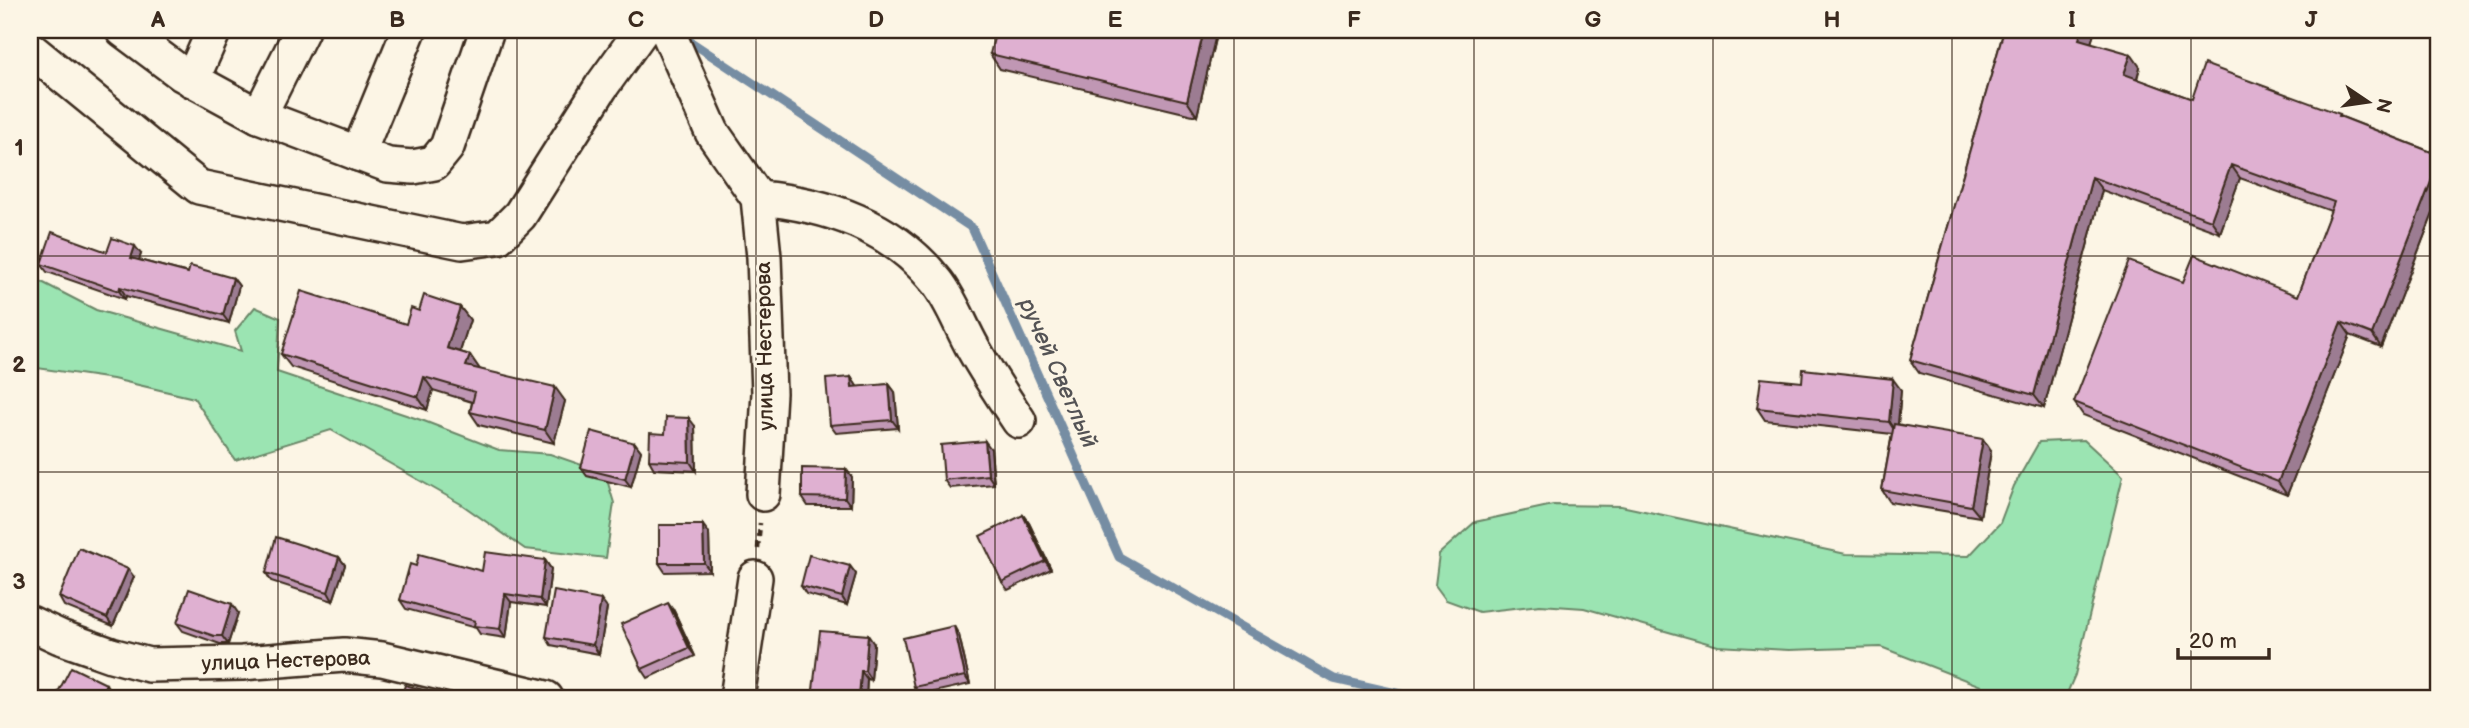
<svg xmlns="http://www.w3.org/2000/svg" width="2469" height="728" font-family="'Balsamiq Sans',sans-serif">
  <rect width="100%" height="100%" fill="#fcf5e5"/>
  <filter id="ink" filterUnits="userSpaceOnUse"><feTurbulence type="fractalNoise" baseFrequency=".0143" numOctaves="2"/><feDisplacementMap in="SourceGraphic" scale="14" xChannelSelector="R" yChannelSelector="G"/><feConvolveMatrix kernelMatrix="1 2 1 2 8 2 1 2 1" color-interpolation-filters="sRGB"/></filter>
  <g filter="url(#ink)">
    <!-- green -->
    <g fill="#9be4b2" stroke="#6b8768" stroke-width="2">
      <path d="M30 276 96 310 241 351 235 331 255 307 280 318 277 372 424 421 499 450 550 454 605 473 614 503 606 558 525 549 461 504 331 430 235 460 194 398 113 379 30 367Z"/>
      <path d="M2084 440 2123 476 2075 675 2065 698H1986L1981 686 1881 647 1789 650 1718 646 1584 608 1540 605 1479 612 1446 600 1435 585 1439 554 1475 522 1553 505 1621 506 1846 554 1969 556 2000 523 2014 486 2039 442Z"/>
    </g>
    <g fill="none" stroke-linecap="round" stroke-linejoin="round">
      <!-- stream -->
      <path stroke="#768da3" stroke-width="9" d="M682 36 972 228 1119 557 1334 679 1418 698"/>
      <defs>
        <g id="minor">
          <path d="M123 30 182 74 259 116 388 165 413 167 434 163 447 147 487 30"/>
          <path d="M667 30 712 132 758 198 764 257 769 393 763 494"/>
          <path d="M30 49 199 187 462 242 498 237 520 215 601 87 642 30"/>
          <path d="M192 80 214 30"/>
          <path d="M259 116 302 30"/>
          <path d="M358 154 409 30"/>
          <path d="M758 198C827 204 892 225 937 282 952 301 961 327 973 348 987 373 1003 397 1019 421"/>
          <path d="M30 623 60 637 111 655 149 665 242 663 344 655 382 659 546 698"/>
          <path d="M737 698 755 578"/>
        </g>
      </defs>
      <!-- minor casing -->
      <use href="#minor" stroke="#3b2a1e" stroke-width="38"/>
      <!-- path -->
      <path stroke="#3b2a1e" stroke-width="4.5" stroke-dasharray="7 5" stroke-linecap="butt" d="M758 549 760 523"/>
      <!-- minor -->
      <use href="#minor" stroke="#fcf5e5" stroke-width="33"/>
    </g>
    <!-- wall -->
    <g fill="#c097b4" stroke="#3b2a1e" stroke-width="2">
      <path d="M1217 30 1197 116 1000 69 990 54Z"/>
      <path d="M2004 30H2095L2091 43 2140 67 2137 79 2192 99 2340 114 2342 117 2439 155V198L2381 347 2350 335 2287 495 2083 415 2074 402 2183 282 2298 296 2331 211 2240 178 2220 233 2102 190 2044 408 1919 373 1910 360Z"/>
      <path d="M107 252 141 254 139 260 188 273 233 278 239 286 229 323 126 296 125 299 47 272 41 264Z"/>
      <path d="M460 307 470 320 460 352 470 355 479 369 565 401 554 443 479 425 470 412 472 402 433 390 427 410 291 367 281 354 406 324 419 311Z"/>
      <path d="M851 377 857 387 889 384 895 392 898 428 836 433 830 425Z"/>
      <path d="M1802 382 1901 390 1898 424 1991 451 1980 517 1890 502 1882 490 1892 434 1765 420 1757 408Z"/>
      <path d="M695 426 696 471 654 469 649 460 665 434Z"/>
      <path d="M635 443 641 451 631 487 587 476 581 468Z"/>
      <path d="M991 449 994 484 950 488 944 480Z"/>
      <path d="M846 469 852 477 851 506H808L802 497Z"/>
      <path d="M1023 515 1029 523 1051 569 1008 590 1002 582Z"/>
      <path d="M709 533 710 571 665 572 659 563Z"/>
      <path d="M339 557 345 565 333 601 271 581 266 573Z"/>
      <path d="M545 560 551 569 546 607 511 602 506 638 480 634 476 628 406 609 400 600 416 566 482 571Z"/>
      <path d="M850 566 856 574 847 605 806 594 801 586Z"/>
      <path d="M134 577 113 626 64 606 59 597Z"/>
      <path d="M607 608 599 654 551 645 546 637Z"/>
      <path d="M674 611 695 656 648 678 642 669Z"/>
      <path d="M238 613 228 644H220L183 631 177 623Z"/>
      <path d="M959 635 970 684 920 695 914 687Z"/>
      <path d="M874 644 871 680 867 679 866 698H812Z"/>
    </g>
    <!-- shaded-wall -->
    <g fill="#9c7b92" stroke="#3b2a1e" stroke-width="2">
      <path d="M1204 30H1217L1197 116 1187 101Z"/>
      <path d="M2082 30H2095L2088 53 2079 39Z"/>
      <path d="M2131 54 2140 67 2134 88 2124 74Z"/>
      <path d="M32 159 37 168 30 180V162Z"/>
      <path d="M2439 161V198L2381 347 2372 334Z"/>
      <path d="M2231 165 2240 178 2220 233 2211 220Z"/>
      <path d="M2092 177 2102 190 2044 408 2034 395Z"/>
      <path d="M135 246 141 254 137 266 131 258Z"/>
      <path d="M233 278 239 286 229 323 223 315Z"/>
      <path d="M120 287 126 296 125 299 119 291Z"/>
      <path d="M460 307 470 320 457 361 447 348Z"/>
      <path d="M2341 322 2350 335 2287 495 2278 482Z"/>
      <path d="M470 355 479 368 476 379 466 366Z"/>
      <path d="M424 377 433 390 427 410 418 397Z"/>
      <path d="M851 377 857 386 858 396 852 387Z"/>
      <path d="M1893 379 1901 390 1897 434 1889 422Z"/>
      <path d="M889 384 895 392 898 428 892 420Z"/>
      <path d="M555 387 565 401 554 443 545 430Z"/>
      <path d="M689 418 695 426 696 471 690 462Z"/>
      <path d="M1983 439 1991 451 1980 517 1971 506Z"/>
      <path d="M985 441 991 449 994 484 988 475Z"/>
      <path d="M635 443 641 451 631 487 625 479Z"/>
      <path d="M846 469 852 477 851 506 845 498Z"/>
      <path d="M1023 515 1029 523 1051 569 1045 561Z"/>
      <path d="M703 525 709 533 710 571 704 563Z"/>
      <path d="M339 557 345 565 333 601 328 592Z"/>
      <path d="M545 560 551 569 546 607 540 599Z"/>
      <path d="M850 566 856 574 847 605 842 597Z"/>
      <path d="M128 569 134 577 113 626 107 618Z"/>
      <path d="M505 594 511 602 506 638 500 629Z"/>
      <path d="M601 600 607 608 599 654 593 645Z"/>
      <path d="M668 603 674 611 695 656 689 648Z"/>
      <path d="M232 604 238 613 228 644 222 636Z"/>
      <path d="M954 626 959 635 970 684 965 676Z"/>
      <path d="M868 635 874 644 871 680 865 671Z"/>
      <path d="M861 671 867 679 866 698H859Z"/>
      <path d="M106 684 111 692 108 698H98Z"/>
    </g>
    <!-- building -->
    <g fill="#dfb0d1" stroke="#3b2a1e" stroke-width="2">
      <path d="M996 30H1204L1187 101 990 54Z"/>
      <path d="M2004 30H2082L2079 39 2131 54 2124 74 2192 99 2204 64 2340 114 2339 116 2439 155V161L2372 334 2341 322 2278 482 2074 402 2129 261 2183 282 2194 255 2298 296 2334 202 2231 165 2211 220 2092 177 2034 395 1910 360Z"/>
      <path d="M52 232 107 252 112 238 135 246 131 258 188 273 190 266 233 278 223 315 120 287 119 291 41 264Z"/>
      <path d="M301 291 406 324 411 308 419 311 424 295 460 307 447 348 470 355 466 366 555 387 545 430 470 412 475 392 424 377 418 397 281 354Z"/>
      <path d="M1803 369 1893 379 1889 422 1757 408 1761 378 1802 382Z"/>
      <path d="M851 377 852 387 889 384 892 420 830 425 826 379Z"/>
      <path d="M666 417 689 418 690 462 649 460 650 433 665 434Z"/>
      <path d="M1894 424 1983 439 1971 506 1882 490Z"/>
      <path d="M591 431 635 443 625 479 581 468Z"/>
      <path d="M985 441 988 475 944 480 941 445Z"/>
      <path d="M802 468 846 469 845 498 802 497Z"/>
      <path d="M1023 515 1045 561 1002 582 980 536Z"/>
      <path d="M659 525H703L704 563H659Z"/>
      <path d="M276 537 339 557 328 592 266 573Z"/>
      <path d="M79 548 128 569 107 618 59 597Z"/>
      <path d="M485 552 545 560 540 599 505 594 500 629 474 626 475 621 400 600 410 564 416 566 419 554 482 571Z"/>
      <path d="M809 555 850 566 842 597 801 586Z"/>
      <path d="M189 589 232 604 222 636H214L177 623Z"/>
      <path d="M554 591 601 600 593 645 546 637Z"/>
      <path d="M668 603 689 648 642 669 621 624Z"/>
      <path d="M954 626 965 676 914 687 903 638Z"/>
      <path d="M820 631 868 635 865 671H861L859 698H812Z"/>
      <path d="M71 667 106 684 98 698H55Z"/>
      <path d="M405 685 441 695 440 698H401Z"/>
    </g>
  </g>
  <!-- grid -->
  <path fill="none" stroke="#3b2a1e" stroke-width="2" stroke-opacity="0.55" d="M278 30V698M517 30V698M756 30V698M995 30V698M1234 30V698M1474 30V698M1713 30V698M1952 30V698M2191 30V698M30 256H2439M30 472H2439"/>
  <g text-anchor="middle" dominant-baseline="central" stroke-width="6" stroke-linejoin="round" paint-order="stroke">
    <!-- street labels -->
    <g font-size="21" fill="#3b2a1e" stroke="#fcf5e5">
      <text transform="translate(765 346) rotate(-91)">улица Нестерова</text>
      <text transform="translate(286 661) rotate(-2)">улица Нестерова</text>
    </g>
    <!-- water labels -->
    <g font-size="23" font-style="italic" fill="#545355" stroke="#fcf5e5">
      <text transform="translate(1058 373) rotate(66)">ручей Светлый</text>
    </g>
  </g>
  <!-- margin -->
  <rect width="2469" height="728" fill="none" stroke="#fcf5e5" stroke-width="77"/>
  <!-- north arrow -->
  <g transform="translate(2368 102) rotate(103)" stroke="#fcf5e5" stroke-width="5" paint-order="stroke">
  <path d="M0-5L12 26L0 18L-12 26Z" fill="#3b2a1e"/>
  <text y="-10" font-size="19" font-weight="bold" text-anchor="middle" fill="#3b2a1e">N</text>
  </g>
  <!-- scale -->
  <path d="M2178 648v10h91v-10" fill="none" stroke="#3b2a1e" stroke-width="3.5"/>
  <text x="2189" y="648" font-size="21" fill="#3b2a1e" stroke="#fcf5e5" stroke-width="5" paint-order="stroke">20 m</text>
  <rect x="38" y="38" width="2392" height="652" fill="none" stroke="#3b2a1e" stroke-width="2.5"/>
  <g font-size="23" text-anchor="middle" font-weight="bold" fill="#3b2a1e">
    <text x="158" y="27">A</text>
    <text x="397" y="27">B</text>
    <text x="636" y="27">C</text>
    <text x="876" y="27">D</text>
    <text x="1115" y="27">E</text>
    <text x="1354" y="27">F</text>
    <text x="1593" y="27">G</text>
    <text x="1832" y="27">H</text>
    <text x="2072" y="27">I</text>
    <text x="2311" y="27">J</text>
    <text x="19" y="155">1</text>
    <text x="19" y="372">2</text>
    <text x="19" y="589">3</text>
  </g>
</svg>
